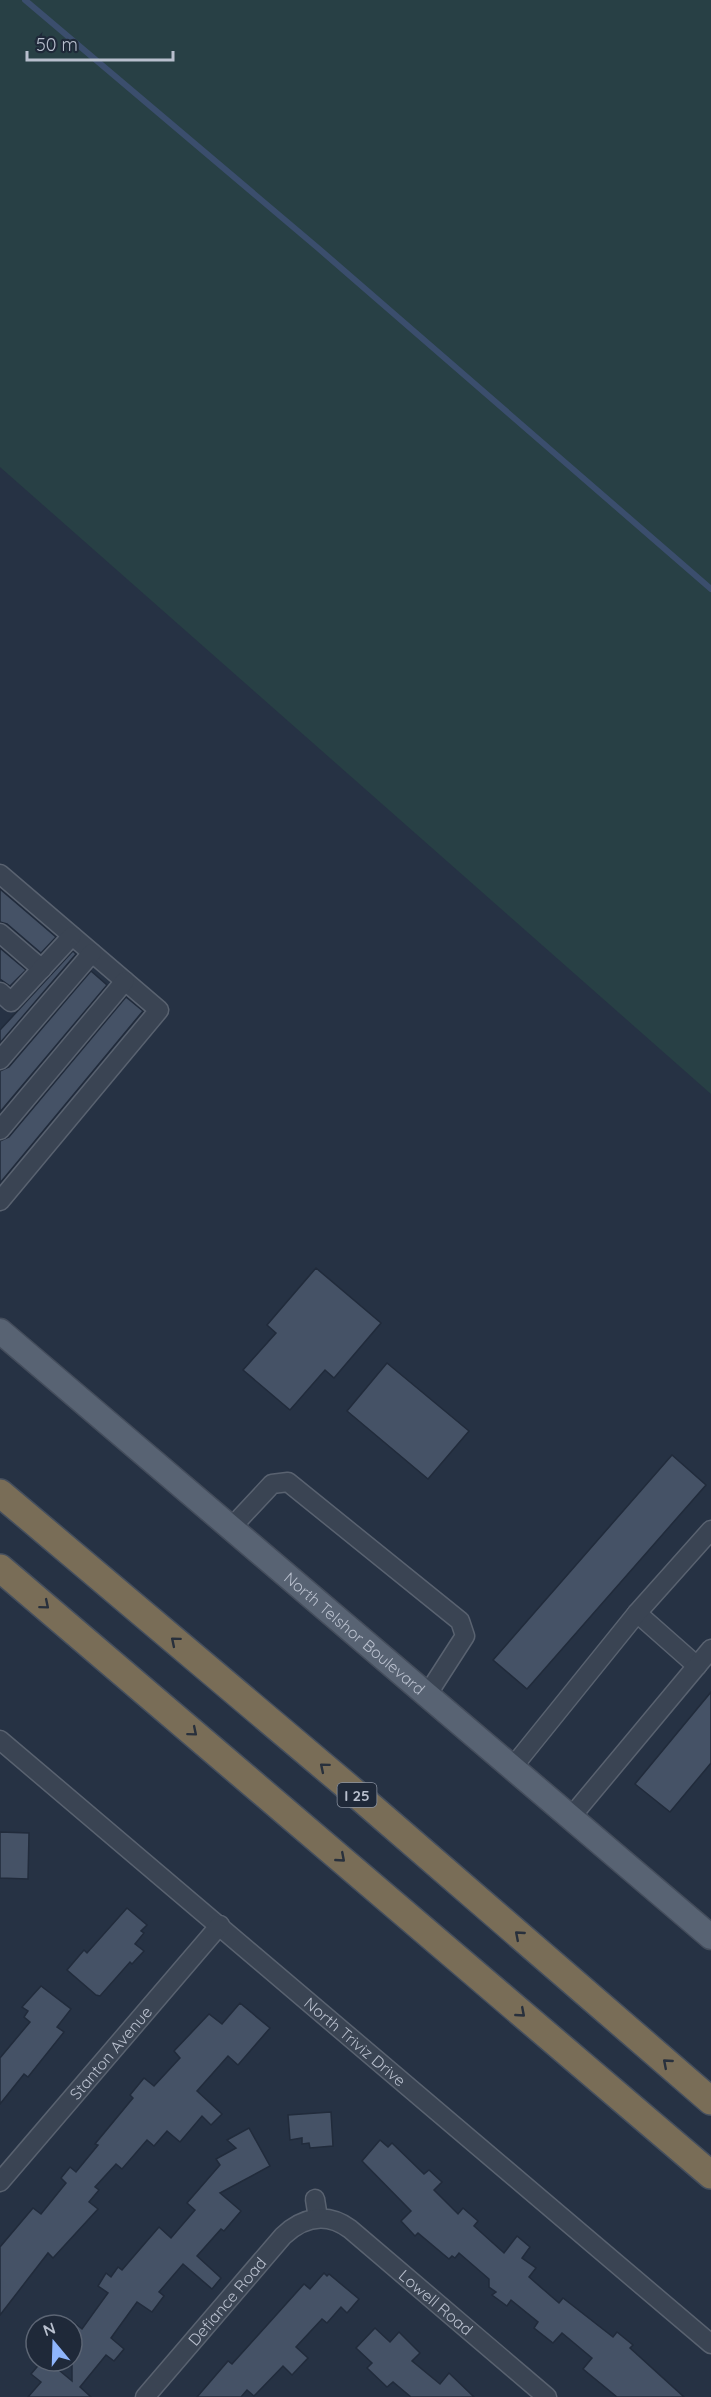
<svg xmlns="http://www.w3.org/2000/svg" width="711" height="2397" font-family="Quicksand,sans-serif">
  <rect width="100%" height="100%" fill="#263244"/>
  <!-- green -->
  <path fill="#284045" d="M0 0H711V1094L0 467Z"/>
  <g fill="none" stroke-linecap="round" stroke-linejoin="round">
    <!-- stream -->
    <path stroke="#3b4e6d" stroke-width="6" d="M25 0 318 248 711 589"/>
  </g>
  <!-- building -->
  <g fill="#455266" stroke="#212b3b" stroke-width="1.5">
    <path d="M0 889 56 937 41 953 7 924 0 922Z"/>
    <path d="M0 948 26 970 10 986 0 979Z"/>
    <path d="M73 951 76 954 0 1043V1030Z"/>
    <path d="M91 971 107 985 0 1112V1071L9 1067Z"/>
    <path d="M126 997 143 1011 0 1183V1141L9 1137Z"/>
    <path d="M316 1268 381 1323 334 1378 325 1370 290 1410 243 1370 276 1333 267 1325Z"/>
    <path d="M387 1363 469 1431 428 1479 347 1411Z"/>
    <path d="M672 1455 706 1485 527 1689 493 1660Z"/>
    <path d="M711 1692V1763L670 1812 635 1784Z"/>
    <path d="M0 1832 29 1833 28 1879 0 1878Z"/>
    <path d="M127 1908 147 1925 141 1931 144 1933 135 1944 144 1951 132 1964 130 1962 100 1996 96 1995 67 1970 84 1950 87 1953Z"/>
    <path d="M41 1986 71 2009 57 2027 64 2032 28 2077 24 2074 0 2104V2058L30 2022 24 2017 28 2011 22 2007Z"/>
    <path d="M240 2003 270 2028 238 2065 228 2056 197 2091 222 2114 211 2125 202 2116 180 2142 167 2131 154 2146 147 2140 122 2169 116 2164 95 2187 99 2190 89 2202 98 2209 53 2258 48 2253 0 2315V2247L33 2208 41 2214 66 2183 61 2178 70 2167 76 2172 98 2145 95 2144 133 2098 130 2095 144 2078 154 2086 180 2058 174 2051 209 2014 222 2024Z"/>
    <path d="M331 2112 333 2146 310 2148 309 2143 302 2144V2138L290 2140 288 2115Z"/>
    <path d="M249 2128 270 2166 220 2193 241 2211 224 2231 221 2229 197 2256 221 2278 212 2289 183 2264 159 2292 164 2296 152 2312 137 2302 111 2338 124 2349 114 2361 106 2355 80 2387 91 2397H28L41 2382 31 2374 42 2361H48L72 2381V2321L82 2329 108 2293 98 2286 106 2273 111 2277 118 2267 122 2270 159 2227 171 2238 195 2210 187 2203 220 2165 216 2159 236 2148 227 2140Z"/>
    <path d="M380 2140 388 2147 392 2143 424 2174 429 2170 442 2182 434 2190 458 2214 463 2208 478 2221 474 2226 504 2253 517 2236 530 2247 522 2258 536 2268 529 2277 559 2303 563 2298 613 2337 617 2332 633 2345 630 2348 684 2397H617L583 2369 592 2358 562 2333 553 2343 534 2328 538 2322 511 2300 507 2306 492 2295 496 2292 489 2287V2279L459 2253 455 2258 452 2256 449 2259 418 2233 415 2236 401 2221 411 2211 362 2161Z"/>
    <path d="M324 2273 327 2276 329 2274 359 2299 347 2313 341 2307 327 2323 322 2319 296 2347 308 2358 292 2375 283 2366 254 2396 247 2390 241 2397H197L228 2361 232 2364 304 2284 310 2289Z"/>
    <path d="M375 2328 390 2342 399 2332 420 2353 412 2361 440 2384 449 2373 474 2397H411L393 2382 387 2387 367 2368 372 2363 356 2348Z"/>
  </g>
  <g fill="none" stroke-linecap="round" stroke-linejoin="round">
    <defs>
      <g id="minor">
        <path d="M0 874 159 1010 0 1201"/>
        <path d="M0 933 42 969"/>
        <path d="M0 992 11 1002 72 936"/>
        <path d="M0 1060 92 953"/>
        <path d="M0 1130 125 981"/>
        <path d="M231 1528 272 1484 288 1482 460 1621 465 1636 427 1695"/>
        <path d="M637 1613 697 1666"/>
        <path id="s1" d="M0 1740 711 2344"/>
        <path d="M512 1768 637 1613 711 1530"/>
        <path d="M571 1817 711 1649"/>
        <path id="s2" d="M0 2182 220 1925"/>
        <path d="M315 2199 318 2218"/>
        <path id="s3" d="M145 2397 283 2236C303 2217 327 2212 350 2229L547 2397"/>
      </g>
      <g id="major">
        <path id="s4" d="M0 1331 711 1937"/>
      </g>
      <g id="highway">
        <path d="M0 1493 354 1792 711 2101"/>
        <path d="M0 1568 711 2175"/>
      </g>
    </defs>
    <!-- minor casing -->
    <use href="#minor" stroke="#596270" stroke-width="21"/>
    <!-- major casing -->
    <use href="#major" stroke="#444d5c" stroke-width="27"/>
    <!-- highway casing -->
    <use href="#highway" stroke="#454f5e" stroke-width="30"/>
    <!-- minor -->
    <use href="#minor" stroke="#3a4453" stroke-width="18"/>
    <!-- major -->
    <use href="#major" stroke="#586373" stroke-width="24"/>
    <!-- highway -->
    <use href="#highway" stroke="#796d57" stroke-width="27"/>
  </g>
  <!-- one-way arrows -->
  <defs><path id="oneway-chevron" d="M-2-3.5L2.5 0L-2 3.5" fill="none" stroke-width="1.6" stroke-linecap="round" stroke-linejoin="round" transform="scale(1.5)"/></defs>
  <g stroke="#28303c">
    <use href="#oneway-chevron" transform="translate(45 1605) rotate(40)"/>
    <use href="#oneway-chevron" transform="translate(175 1641) rotate(-140)"/>
    <use href="#oneway-chevron" transform="translate(193 1732) rotate(40)"/>
    <use href="#oneway-chevron" transform="translate(324 1767) rotate(-140)"/>
    <use href="#oneway-chevron" transform="translate(341 1858) rotate(41)"/>
    <use href="#oneway-chevron" transform="translate(519 1935) rotate(-139)"/>
    <use href="#oneway-chevron" transform="translate(521 2013) rotate(41)"/>
    <use href="#oneway-chevron" transform="translate(667 2063) rotate(-139)"/>
  </g>
  <g text-anchor="middle" dominant-baseline="central" stroke-width="5" stroke-linejoin="round" paint-order="stroke">
    <!-- shield labels -->
    <rect fill="#1f2939" stroke="#8a92a1" stroke-width="1.5" x="337.5" y="1783" width="39" height="24" rx="4.5"/>
    <g font-size="15" font-weight="bold" fill="#b8bfcd">
      <text x="357" y="1795">I 25</text>
    </g>
    <!-- street labels -->
    <g font-size="16" fill="#b8bfcd" stroke="#1f2939">
      <text stroke="none"><textPath href="#s4" startOffset="466">North Telshor Boulevard</textPath></text>
      <text stroke="none"><textPath href="#s1" startOffset="466">North Triviz Drive</textPath></text>
      <text stroke="none"><textPath href="#s2" startOffset="170">Stanton Avenue</textPath></text>
      <text stroke="none"><textPath href="#s3" startOffset="126">Defiance Road</textPath></text>
      <text stroke="none"><textPath href="#s3" startOffset="399">Lowell Road</textPath></text>
    </g>
  </g>
  <!-- north arrow -->
  <g transform="translate(54 2343) rotate(341)"><circle r="28" fill="#1f2939" stroke="#5c6574" stroke-width="1.5"/>
  <path d="M0-4.5L10 22L0 15L-10 22Z" fill="#8eb5fc"/>
  <text y="-9" font-size="16" font-weight="bold" text-anchor="middle" fill="#b8bfcd">N</text>
  </g>
  <!-- scale -->
  <path d="M27 51v9h146v-9" fill="none" stroke="#b8bfcd" stroke-width="3"/>
  <text x="36" y="51" font-size="18" fill="#b8bfcd" stroke="#1f2939" stroke-width="4.5" paint-order="stroke">50 m</text>
</svg>
